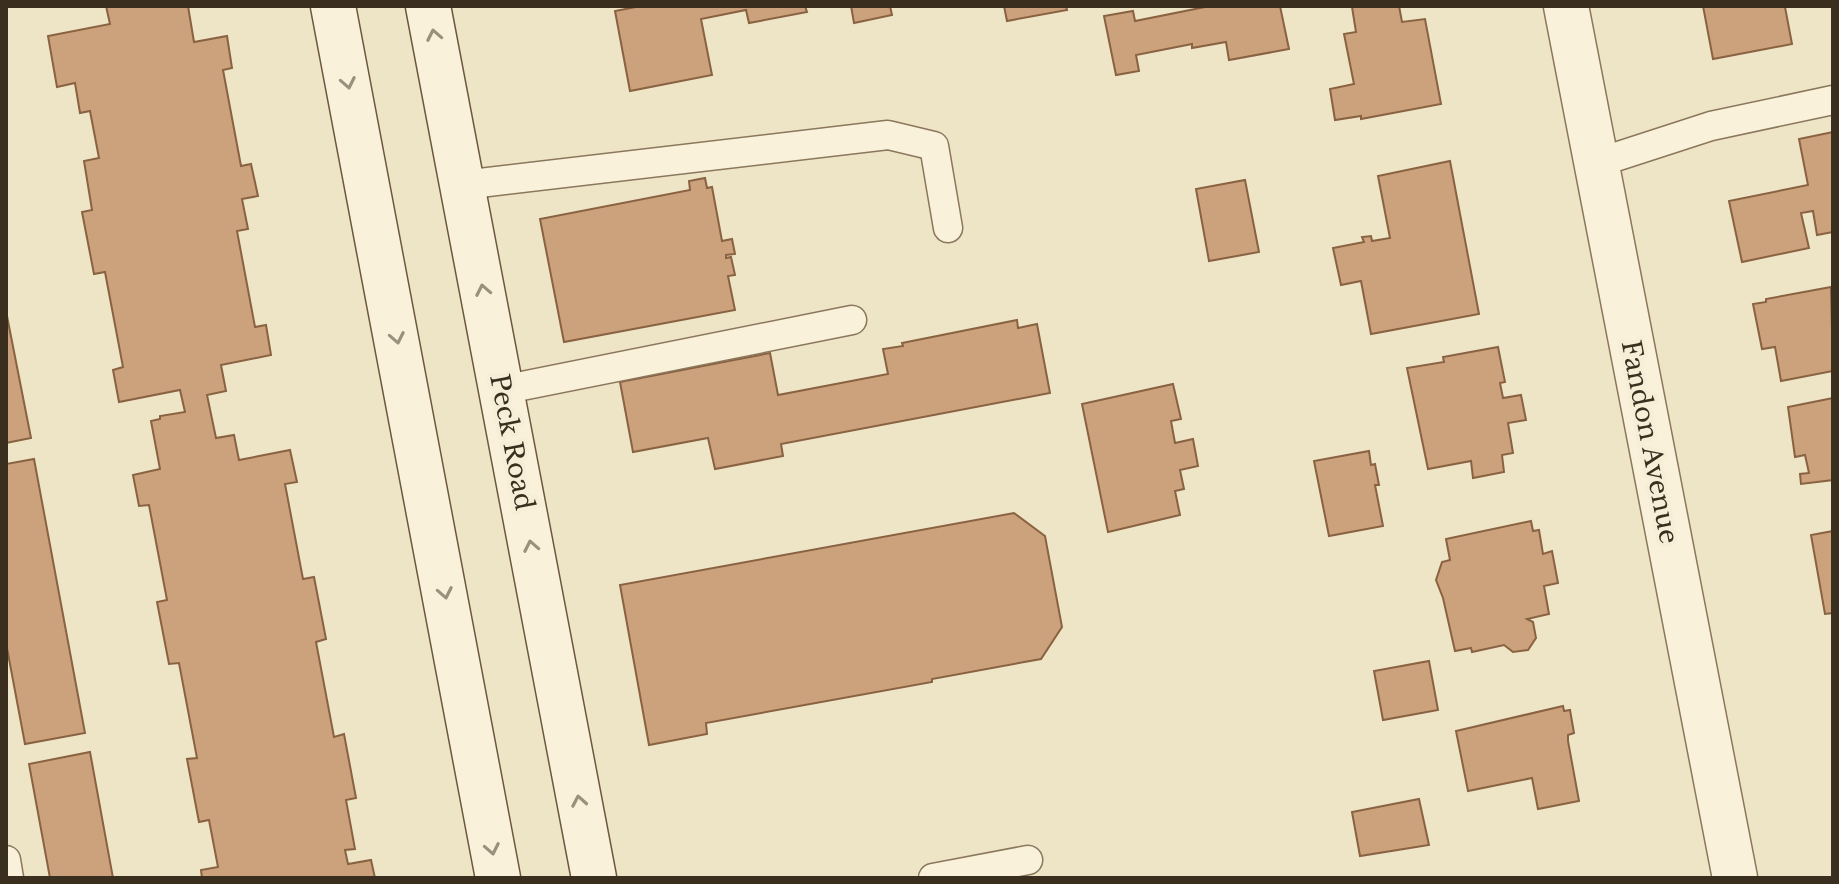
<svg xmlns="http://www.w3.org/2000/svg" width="1839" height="884" font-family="'Libre Baskerville',serif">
  <rect width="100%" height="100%" fill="#eee4c6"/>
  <!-- building -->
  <g fill="#cca27c" stroke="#896242" stroke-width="2">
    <path d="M106 6H188L194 42 227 36 232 68 223 70 241 166 251 164 258 196 242 199 248 229 237 231 255 327 266 325 271 355 221 365 226 391 207 395 216 438 234 435 239 460 290 450 297 482 285 484 303 579 314 577 326 639 316 642 334 737 344 734 356 798 346 800 355 849 345 850 348 864 371 860 375 878H202L201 870 218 867 209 820 199 822 187 759 197 758 179 663 169 664 157 602 167 600 149 505 139 506 133 475 160 469 151 421 160 419V416L185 412 180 390 119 402 113 370 123 367 105 272 94 274 82 212 92 210 84 161 99 158 90 111 80 113 75 83 57 87 48 36 110 24Z"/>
    <path d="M641 6H805L807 12 749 23 746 10 701 19 712 75 630 91 615 11Z"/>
    <path d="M851 6H890L892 15 854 23Z"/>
    <path d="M1004 6H1066L1067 10 1007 21Z"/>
    <path d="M1210 6H1280L1289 49 1229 60 1226 42 1192 48V44L1136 55 1139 71 1116 75 1104 16 1133 11 1135 21Z"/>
    <path d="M1399 6 1402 22 1425 19 1441 104 1361 119V116L1335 120 1330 89 1354 84 1344 34 1356 32 1352 7Z"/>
    <path d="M1703 6H1792L1785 7 1792 44 1713 59Z"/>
    <path d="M1833 132V232L1817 235 1813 211 1801 213 1809 248 1742 262 1729 201 1808 185 1799 139Z"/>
    <path d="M1450 161 1479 314 1371 334 1361 281 1341 285 1333 248 1364 242 1362 237 1371 236 1372 241 1390 238 1378 176Z"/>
    <path d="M705 178 707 188 712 187 722 241 732 239 735 254 726 255V258L731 257 735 275 728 276 735 310 564 342 540 219 690 190 689 181Z"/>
    <path d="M1245 180 1259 252 1209 261 1196 189Z"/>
    <path d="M1831 287 1833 371 1781 381 1775 347 1762 349 1753 304 1766 302V299Z"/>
    <path d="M6 311 31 438 6 443Z"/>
    <path d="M1017 320 1018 328 1037 324 1050 393 781 444 783 456 715 469 708 438 633 452 620 382 770 353 778 395 888 374 883 349 903 346 902 343Z"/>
    <path d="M1498 347 1505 382 1500 383 1503 398 1521 395 1526 420 1508 423 1513 453 1502 455 1504 472 1473 478 1471 461 1428 469 1407 368 1444 362 1443 357Z"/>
    <path d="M1173 384 1181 419 1171 421 1175 443 1193 439 1198 466 1180 470 1184 489 1175 491 1180 515 1108 532 1082 404Z"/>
    <path d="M1833 398V480L1801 484 1800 474 1809 473 1805 455 1795 457 1788 407Z"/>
    <path d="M1369 451 1371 465 1375 464 1379 485H1375L1383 526 1329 536 1314 461Z"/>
    <path d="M34 459 85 733 25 744 6 643V464Z"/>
    <path d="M1014 513 1045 536 1062 627 1041 659 932 679V682L706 723 707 734 649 745 620 585Z"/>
    <path d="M1531 521 1533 531 1539 530 1543 554 1552 551 1558 583 1544 586 1549 614 1527 619 1533 622 1536 638 1528 650 1513 652 1504 645 1472 652 1471 648 1455 651 1443 598 1436 580 1442 562 1450 560 1446 539Z"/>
    <path d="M1833 531V613L1825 614 1811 535Z"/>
    <path d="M1429 661 1438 710 1383 720 1374 671Z"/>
    <path d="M1563 706 1564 711 1570 710 1574 733 1568 735V741L1579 801 1538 809 1532 778 1468 791 1456 731Z"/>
    <path d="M90 752 113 878H50L29 764Z"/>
    <path d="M1419 799 1429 845 1360 856 1352 812Z"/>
  </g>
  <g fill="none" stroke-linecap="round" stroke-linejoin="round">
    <defs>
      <g id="service">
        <path d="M1597 163 1711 126 1833 100"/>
        <path d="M463 185 888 135 934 146 948 228"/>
        <path d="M502 390 852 320"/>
        <path d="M6 860 9 878"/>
        <path d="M933 878 1028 860"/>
      </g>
      <path id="minor" d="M1566 6 1735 878"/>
      <g id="secondary">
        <path d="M333 6 498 878"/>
        <path d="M428 6 594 878"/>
      </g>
    </defs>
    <!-- service casing -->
    <use href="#service" stroke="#8a775c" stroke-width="31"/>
    <!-- minor casing -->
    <use href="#minor" stroke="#8a775c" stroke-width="47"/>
    <!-- secondary casing -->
    <use href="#secondary" stroke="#6b583f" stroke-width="47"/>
    <!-- service -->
    <use href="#service" stroke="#f9f1d9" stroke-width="28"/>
    <!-- minor -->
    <use href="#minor" stroke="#f9f1d9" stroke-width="44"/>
    <!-- secondary -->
    <use href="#secondary" stroke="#f9f1d9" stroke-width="44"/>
  </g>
  <!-- one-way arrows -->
  <defs><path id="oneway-chevron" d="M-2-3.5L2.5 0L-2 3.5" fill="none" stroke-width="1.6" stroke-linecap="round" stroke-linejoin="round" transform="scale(2)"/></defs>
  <g stroke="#9a907c">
    <use href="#oneway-chevron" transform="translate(434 35) rotate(-101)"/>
    <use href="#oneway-chevron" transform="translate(348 83) rotate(79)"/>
    <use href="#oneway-chevron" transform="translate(483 290) rotate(-101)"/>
    <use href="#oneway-chevron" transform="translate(397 338) rotate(79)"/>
    <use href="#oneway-chevron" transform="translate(531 546) rotate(-101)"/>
    <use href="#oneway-chevron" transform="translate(445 593) rotate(79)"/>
    <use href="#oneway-chevron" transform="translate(579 801) rotate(-100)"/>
    <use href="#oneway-chevron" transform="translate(492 849) rotate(79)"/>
  </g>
  <g text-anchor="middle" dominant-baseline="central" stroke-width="8" stroke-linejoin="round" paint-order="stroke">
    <!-- street labels -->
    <g font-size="26" fill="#3a2e1f" stroke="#f6eed6">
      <text transform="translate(512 442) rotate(79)">Peck Road</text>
      <text transform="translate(1650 442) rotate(79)">Fandon Avenue</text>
    </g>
  </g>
  <!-- border -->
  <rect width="1839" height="884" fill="none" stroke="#3a2e1f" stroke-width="16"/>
</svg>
